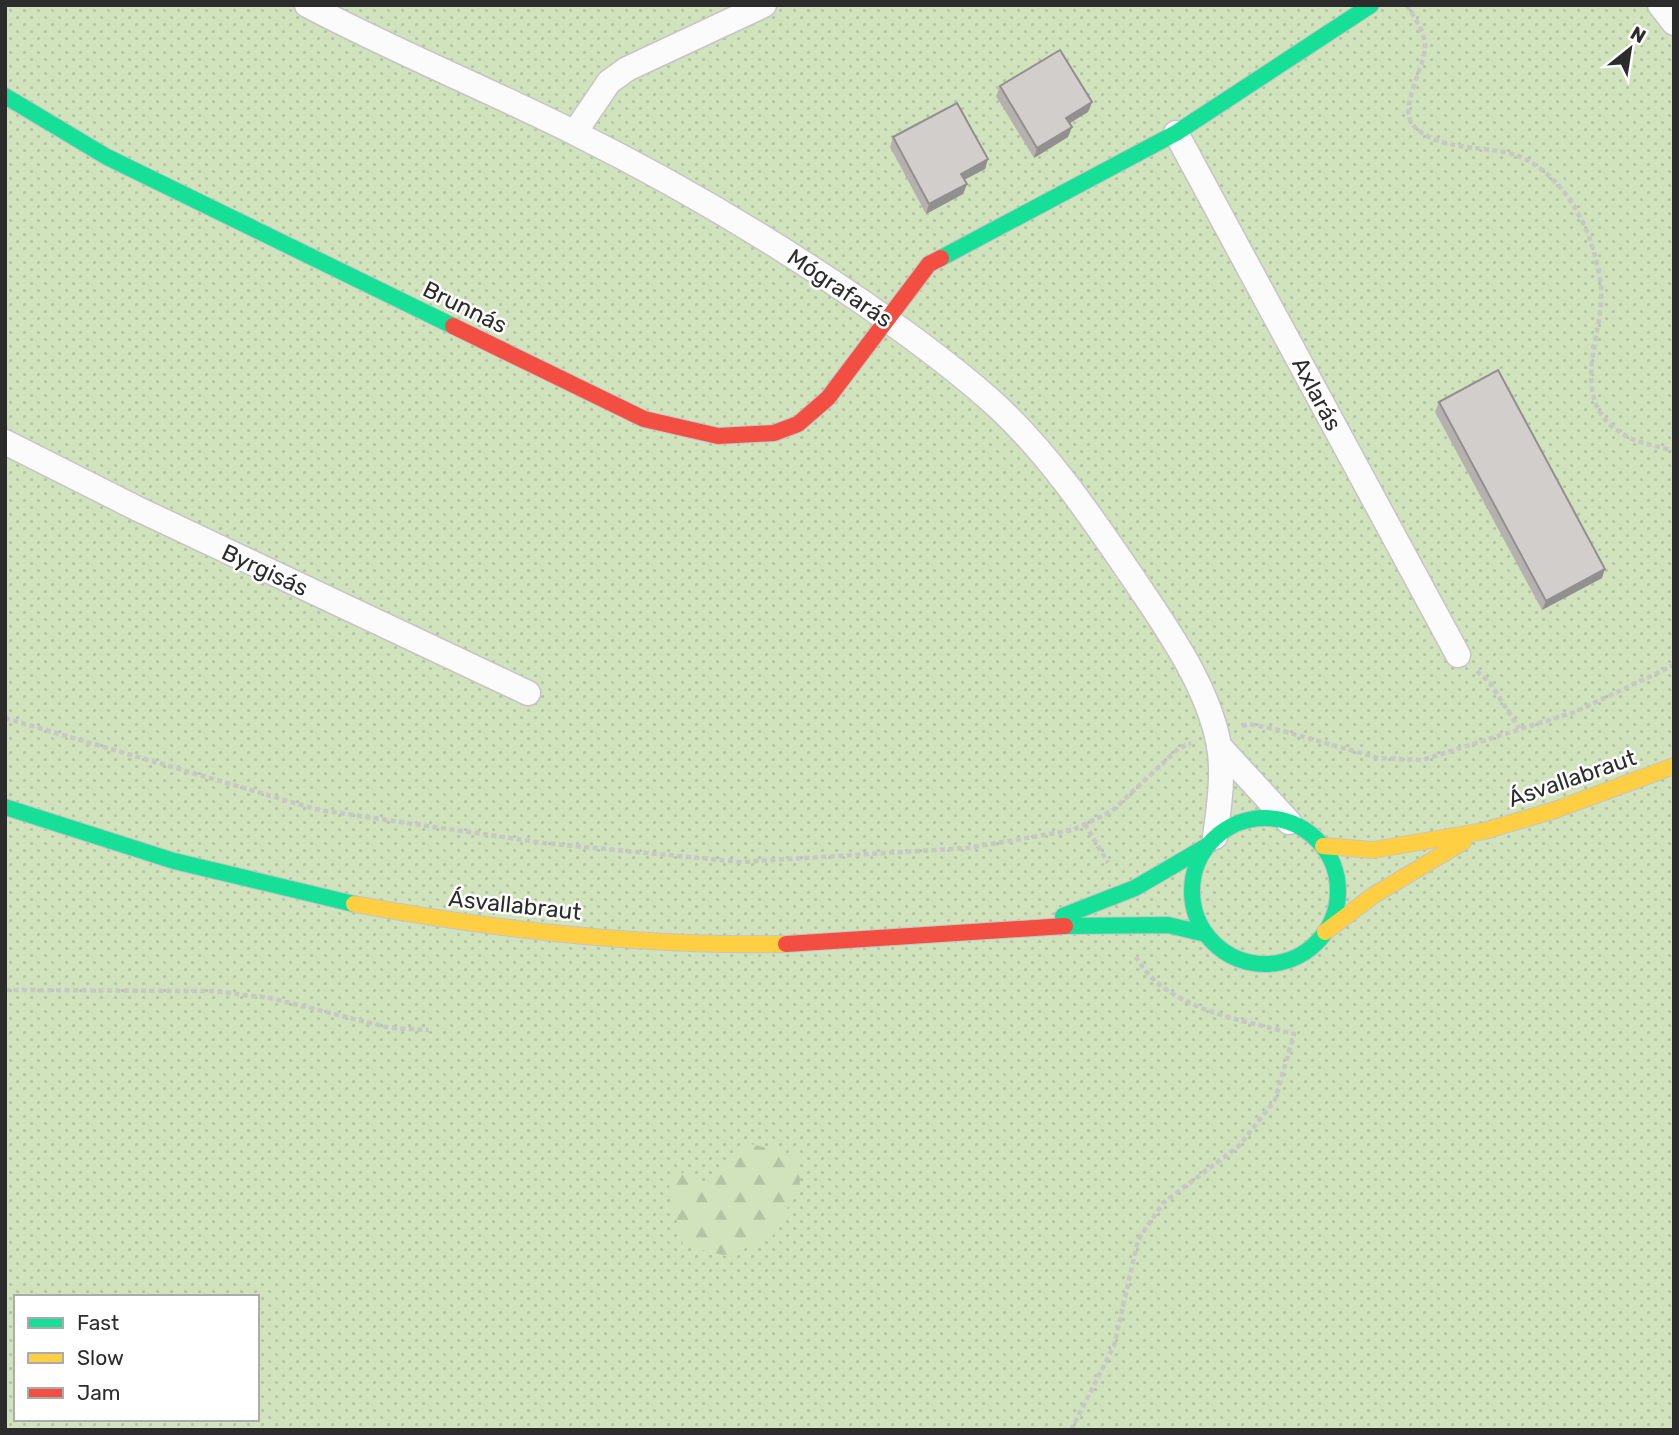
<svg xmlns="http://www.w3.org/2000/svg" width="1679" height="1435" font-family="Rubik,sans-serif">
  <defs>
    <pattern id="grass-dots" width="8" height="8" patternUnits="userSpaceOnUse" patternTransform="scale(1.75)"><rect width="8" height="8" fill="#d0e3bd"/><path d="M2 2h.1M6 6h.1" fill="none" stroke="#b3c3a3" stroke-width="1.8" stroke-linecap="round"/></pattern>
    <pattern id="forest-firs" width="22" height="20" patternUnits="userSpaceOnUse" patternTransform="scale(1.75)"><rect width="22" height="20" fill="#d0e3bd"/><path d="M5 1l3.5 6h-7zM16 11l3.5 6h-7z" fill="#b3c3a3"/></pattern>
  </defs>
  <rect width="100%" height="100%" fill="#eae6e2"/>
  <!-- grass -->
  <path fill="url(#grass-dots)" fill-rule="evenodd" d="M5 5H1674V1430H5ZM16 1297H257V1419H16Z"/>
  <!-- forest -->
  <path fill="url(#forest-firs)" d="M751 1144 799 1156 800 1185 772 1237 726 1256 683 1245 667 1177 686 1172 707 1186Z"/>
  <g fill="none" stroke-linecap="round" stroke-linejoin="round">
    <defs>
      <g id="street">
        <path d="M307 5C394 51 485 88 573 132 674 182 772 240 865 304 911 336 958 370 999 408 1050 456 1090 515 1129 572 1164 624 1207 683 1219 745 1224 775 1219 807 1215 837"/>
        <path d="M1660 5 1674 23"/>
        <path d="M575 132 609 82 627 69 764 5"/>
        <path d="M1176 133 1458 655"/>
        <path d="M5 442 138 509 528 693"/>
        <path d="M1219 746 1289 822"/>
      </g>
      <g id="fast">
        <path d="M5 96 107 157 453 326"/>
        <path d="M941 258 1176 133 1371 5"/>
        <path d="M5 807 174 861 354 904"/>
        <circle cx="1265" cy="891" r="73"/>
        <path d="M1063 916 1135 888 1207 846"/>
        <path d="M1065 926 1168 925 1206 934"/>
      </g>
      <g id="slow">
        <path d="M1323 846 1373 850 1484 831 1555 810 1674 766"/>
        <path d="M354 904C497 930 641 947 786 944"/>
        <path d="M1325 932 1374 895 1463 842"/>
      </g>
      <g id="jam">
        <path d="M453 326 644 419 718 436 774 433 798 424 828 398 929 264 941 258"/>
        <path d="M786 944 1065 926"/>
      </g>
    </defs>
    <!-- street casing -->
    <use href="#street" stroke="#c6c4c4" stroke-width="27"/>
    <!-- fast casing -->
    <use href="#fast" stroke="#c6c4c4" stroke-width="18"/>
    <!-- slow casing -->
    <use href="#slow" stroke="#c6c4c4" stroke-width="18"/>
    <!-- jam casing -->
    <use href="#jam" stroke="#c6c4c4" stroke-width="18"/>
    <!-- path -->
    <g stroke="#c7c7c6" stroke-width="4.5" stroke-dasharray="5 3.5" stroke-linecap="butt">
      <path d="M1407 5C1415 19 1426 33 1425 49 1423 69 1399 109 1413 125 1436 150 1479 146 1509 153 1548 163 1578 204 1590 240 1596 259 1603 282 1601 302 1597 351 1570 407 1628 437 1641 444 1659 446 1674 451"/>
      <path d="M1477 671 1490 683 1519 728"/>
      <path d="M5 718 319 810 544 843 740 862 968 848 1073 830 1112 811 1179 748 1191 743"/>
      <path d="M1242 726 1250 724 1283 731 1378 758 1422 760 1575 712 1674 665"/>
      <path d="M1085 824 1108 863"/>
      <path d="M5 990 213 991 270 998 390 1028 429 1030"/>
      <path d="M1071 1430 1114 1346 1138 1240 1163 1203 1239 1146 1275 1100 1294 1034C1241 1019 1166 1010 1136 957"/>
    </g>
    <!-- street -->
    <use href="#street" stroke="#fcfbfb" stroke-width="24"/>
    <!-- fast -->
    <use href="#fast" stroke="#16e098" stroke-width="16"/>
    <!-- slow -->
    <use href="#slow" stroke="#ffcf43" stroke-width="16"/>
    <!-- jam -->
    <use href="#jam" stroke="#f24e42" stroke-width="16"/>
  </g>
  <!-- wall -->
  <g fill="#b4b1af">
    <path d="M1000 86 1092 102 1088 112 1069 123 1072 127 1068 137 1034 158 996 96Z"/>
    <path d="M893 137 988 159 985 169 964 180 967 184 963 194 926 214 890 147Z"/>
    <path d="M1439 402 1602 578 1542 610 1435 412Z"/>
  </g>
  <!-- shaded-wall -->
  <g fill="#92908e">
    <path d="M1092 102 1088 112 1062 128 1066 118Z"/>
    <path d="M1072 127 1068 137 1034 158 1037 148Z"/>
    <path d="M988 159 985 169 958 183 961 174Z"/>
    <path d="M967 184 963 194 926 214 929 204Z"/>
    <path d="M1605 569 1602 578 1542 610 1546 601Z"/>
  </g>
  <!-- building -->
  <g fill="#d1cecb" stroke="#92908e" stroke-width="2">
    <path d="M1060 50 1092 102 1066 118 1072 127 1037 148 1000 86Z"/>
    <path d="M957 103 988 159 961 174 967 184 929 204 893 137Z"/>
    <path d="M1498 370 1605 569 1546 601 1439 402Z"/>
  </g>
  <g text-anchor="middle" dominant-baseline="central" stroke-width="5" stroke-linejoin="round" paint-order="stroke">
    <!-- street labels -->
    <g font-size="23" fill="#2c2c2c" stroke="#fff">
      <text transform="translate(840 288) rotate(34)">Mógrafarás</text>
      <text transform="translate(465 307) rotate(26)">Brunnás</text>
      <text transform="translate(1317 394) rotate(62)">Axlarás</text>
      <text transform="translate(265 570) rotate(25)">Byrgisás</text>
      <text transform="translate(1572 778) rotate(-19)">Ásvallabraut</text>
      <text transform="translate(515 905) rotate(6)">Ásvallabraut</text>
    </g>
  </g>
  <!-- border -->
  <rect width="1679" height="1435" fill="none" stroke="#2c2c2c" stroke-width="14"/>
  <!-- legend -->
  <rect x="14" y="1295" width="245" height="126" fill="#ffffff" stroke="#ababab" stroke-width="2"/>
  <rect x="28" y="1318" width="35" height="10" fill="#16e098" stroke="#ababab" stroke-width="2"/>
  <text x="77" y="1330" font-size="21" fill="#2c2c2c">Fast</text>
  <rect x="28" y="1353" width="35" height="10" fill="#ffcf43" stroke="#ababab" stroke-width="2"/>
  <text x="77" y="1365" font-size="21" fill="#2c2c2c">Slow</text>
  <rect x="28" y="1388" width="35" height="10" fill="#f24e42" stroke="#ababab" stroke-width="2"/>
  <text x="77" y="1400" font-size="21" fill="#2c2c2c">Jam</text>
  <!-- north arrow -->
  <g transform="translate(1630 49) rotate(30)" stroke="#ffffff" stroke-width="5" paint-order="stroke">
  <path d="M0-5L12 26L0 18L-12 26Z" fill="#2c2c2c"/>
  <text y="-10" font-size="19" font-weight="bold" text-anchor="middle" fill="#2c2c2c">N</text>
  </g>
</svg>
